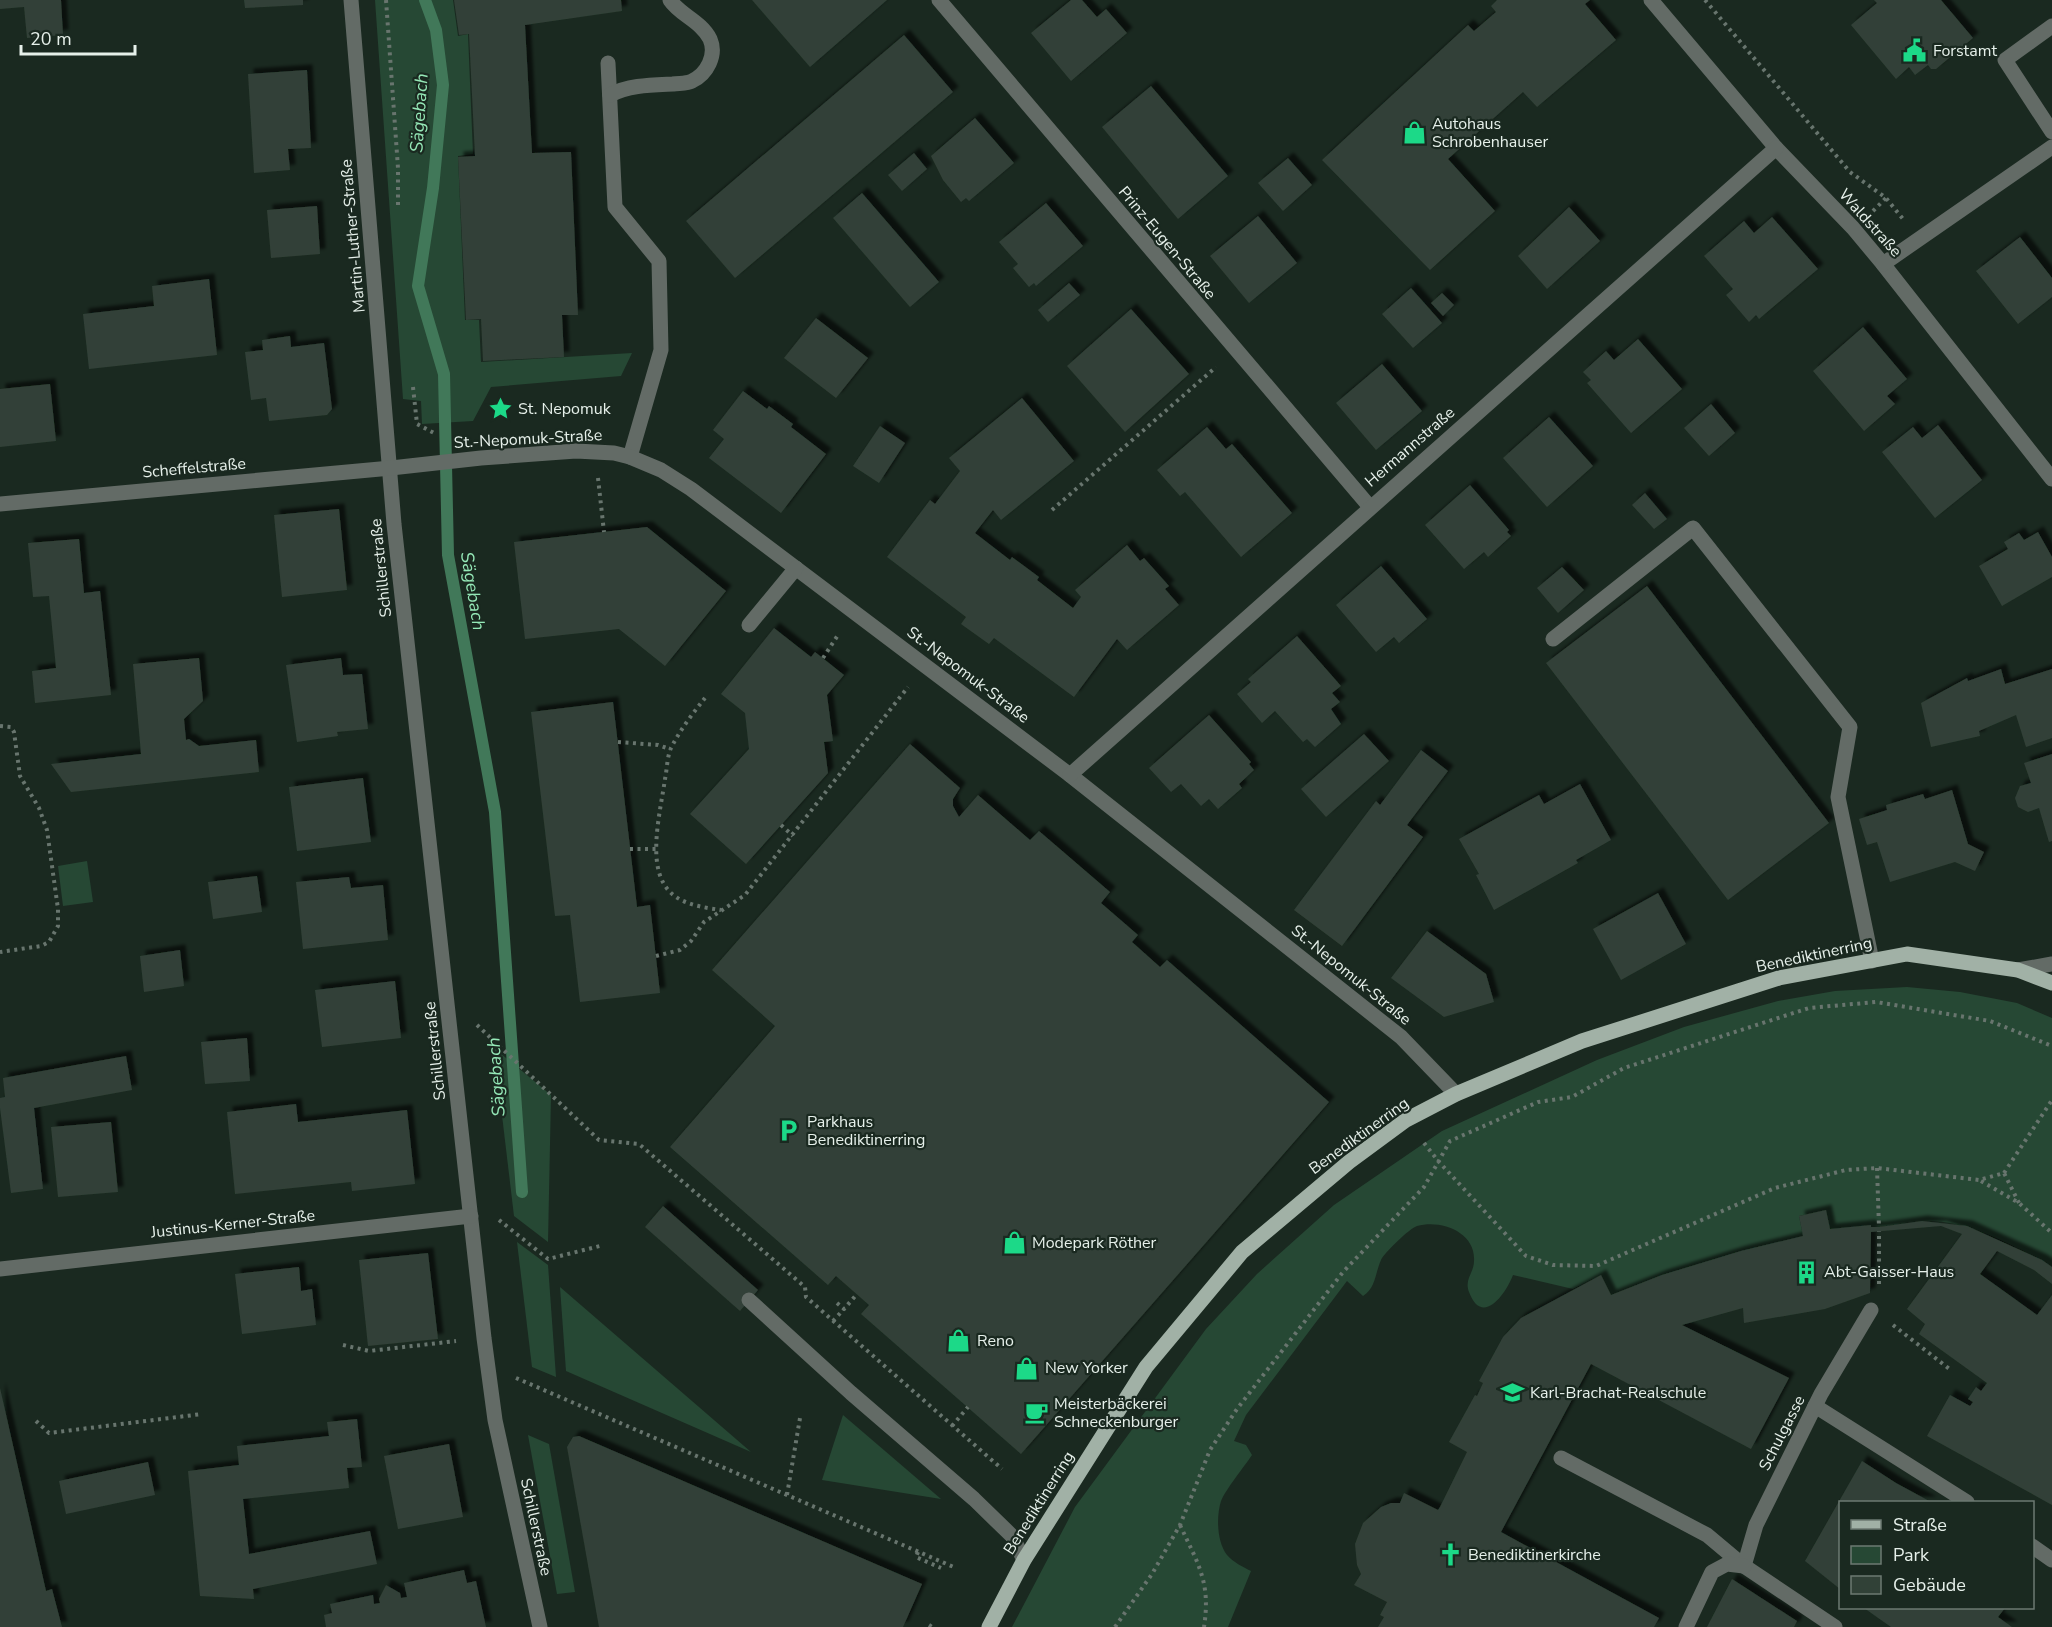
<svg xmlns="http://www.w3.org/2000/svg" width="2052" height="1627" font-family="'Nunito Sans',sans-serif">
  <defs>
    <filter id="shadow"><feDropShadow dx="5.5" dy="-5.5" stdDeviation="1.5" flood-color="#0009"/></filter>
  </defs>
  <rect width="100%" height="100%" fill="#1a2920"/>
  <!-- green -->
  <g fill="#264834">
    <path d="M375 0H453L458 36 468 34 473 154 458 156 465 320H479L481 362 632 353 621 376 491 387 473 421 422 424 421 401 403 399Z"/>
    <path d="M87 861 93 902 63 906 58 866Z"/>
    <path d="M1907 987 1960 992 2017 1003 2052 1018V1267L2042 1260C2004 1242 1966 1219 1922 1221 1905 1222 1888 1227 1871 1227L1870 1225 1830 1229 1826 1210 1799 1216 1803 1236C1737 1252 1674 1270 1611 1295L1601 1275 1573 1289 1513 1275C1506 1294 1482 1327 1469 1292 1464 1279 1474 1273 1474 1261 1476 1232 1441 1219 1417 1226 1410 1228 1384 1253 1381 1260 1375 1273 1376 1288 1363 1296L1347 1281 1246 1415 1234 1441 1246 1445 1252 1455C1244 1467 1226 1489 1221 1501 1216 1517 1217 1542 1227 1555 1233 1562 1243 1567 1251 1571L1228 1627H1012L1075 1507 1206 1329 1257 1274 1334 1205 1442 1131 1597 1060 1684 1027 1778 1001 1835 991Z"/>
    <path d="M494 1048 551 1095 548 1242 514 1216Z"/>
    <path d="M517 1242 548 1265 556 1377 532 1367Z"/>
    <path d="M560 1287 751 1452 566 1371Z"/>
    <path d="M843 1415 941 1499 822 1480Z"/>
    <path d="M528 1435 549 1444 575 1592 557 1594Z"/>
  </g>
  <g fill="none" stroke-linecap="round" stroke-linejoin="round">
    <!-- stream -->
    <path stroke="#417859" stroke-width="12" d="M425 0 436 30 443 85 433 188 418 286 444 374 448 555 495 812 522 1192"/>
  </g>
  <!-- building -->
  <g fill="#314137" filter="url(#shadow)">
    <path d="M0 0H61L63 35 27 38 24 7 0 9Z"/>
    <path d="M244 0H303V5L245 8Z"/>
    <path d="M454 0H621L622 11 525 25 532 153 571 152 578 315H562L564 357 483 361 481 319 466 320 458 157 475 156 469 34 459 35Z"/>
    <path d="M752 0H887L810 67Z"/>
    <path d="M1071 0H1082L1097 17 1106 9 1127 33 1071 81 1031 33Z"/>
    <path d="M1497 0H1590L1585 4 1616 40 1537 107 1523 92 1448 159 1495 211 1430 270 1322 160 1468 25 1474 31 1496 12 1491 6Z"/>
    <path d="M1874 0H1941L1973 38 1936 69H1931L1928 65 1915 75 1909 67 1896 79 1851 25 1877 3Z"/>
    <path d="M904 35 953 92 735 278 686 221Z"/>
    <path d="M307 70 311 148 288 149 290 170 254 173 248 74Z"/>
    <path d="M1151 86 1228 176 1178 219 1102 127Z"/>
    <path d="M975 118 1014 163 969 201 966 198 961 202 943 180 931 156Z"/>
    <path d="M914 153 927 169 902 191 888 175Z"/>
    <path d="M1288 158 1312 185 1283 211 1258 183Z"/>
    <path d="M862 193 939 282 910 307 833 218Z"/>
    <path d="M1046 203 1083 246 1036 286 1034 283 1029 287 1013 268 1018 264 999 242Z"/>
    <path d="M317 206 320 254 271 258 267 210Z"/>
    <path d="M1569 207 1600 241 1547 289 1518 256Z"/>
    <path d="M1258 216 1297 263 1249 303 1210 256Z"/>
    <path d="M1772 217 1818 269 1759 319 1756 315 1749 322 1726 295 1733 289 1704 256 1744 221 1754 233Z"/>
    <path d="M2020 237 2052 278V297L2018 324 1976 271Z"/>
    <path d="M209 279 217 355 89 369 83 314 154 306 152 286Z"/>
    <path d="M1069 283 1080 295 1048 322 1038 310Z"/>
    <path d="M1411 288 1442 323 1413 348 1382 314Z"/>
    <path d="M1442 293 1454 305 1443 316 1431 303Z"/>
    <path d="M1131 309 1189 374 1125 432 1067 366Z"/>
    <path d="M816 318 868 358 836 398 784 358Z"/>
    <path d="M1863 327 1907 379 1887 396 1895 404 1864 431 1813 371Z"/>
    <path d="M290 336 291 347 324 343 332 409 327 415 269 421 266 398 251 400 245 352 263 350 262 340Z"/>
    <path d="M1638 339 1682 389 1631 433 1587 383 1591 380 1583 372 1606 351 1614 360Z"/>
    <path d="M1382 364 1422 411 1376 450 1336 403Z"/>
    <path d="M50 384 56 441 0 447V389Z"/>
    <path d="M743 391 767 409 769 406 793 424 791 427 826 454 781 513 709 458 724 439 713 430Z"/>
    <path d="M1022 398 1074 461 1001 520 993 510 975 533 1010 560 1012 557 1039 577 1037 580 1073 608 1081 597 1075 590 1127 545 1140 561 1144 558 1169 586 1165 589 1179 605 1127 650 1117 639 1074 697 994 638 989 644 961 624 966 617 887 557 930 500 935 504 960 471 949 458Z"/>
    <path d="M1711 404 1735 433 1709 456 1684 428Z"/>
    <path d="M1549 417 1593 466 1547 507 1503 458Z"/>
    <path d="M1938 425 1982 480 1935 518 1882 452 1913 427 1922 438Z"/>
    <path d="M880 426 905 443 879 483 853 466Z"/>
    <path d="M1207 427 1226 449 1232 444 1292 513 1241 557 1185 492 1180 496 1157 470Z"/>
    <path d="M1470 485 1509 530 1507 532 1511 536 1488 557 1484 552 1464 569 1425 525Z"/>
    <path d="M1645 493 1667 519 1654 529 1632 505Z"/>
    <path d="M339 509 347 590 282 597 274 515Z"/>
    <path d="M647 527 726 591 665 666 619 629 525 639 514 542Z"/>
    <path d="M2038 532 2052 557V577L2002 606 1979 566 2008 549 2004 542 2019 533 2024 540Z"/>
    <path d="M79 539 84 593 100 591 111 695 35 703 32 671 56 668 49 596 33 597 28 543Z"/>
    <path d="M1381 566 1427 619 1399 643 1394 637 1376 652 1336 605Z"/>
    <path d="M1562 567 1584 590 1558 613 1537 588Z"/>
    <path d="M1647 586 1829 823 1728 900 1546 663Z"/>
    <path d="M774 628 811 657 815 652 844 675 827 695 833 741 824 742 828 773 746 864 690 814 749 749 745 713 721 694Z"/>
    <path d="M1297 636 1341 686 1332 693 1340 702 1331 709 1341 724 1315 747 1307 739 1303 742 1275 711 1262 723 1237 694 1251 682 1248 679Z"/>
    <path d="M199 658 203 701 184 719 186 740 189 739 199 746 256 740 259 772 71 792 51 764 141 754 133 664Z"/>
    <path d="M341 658 343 675 362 674 368 729 337 732 338 736 297 742 286 665Z"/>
    <path d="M2001 669 2005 684 2052 669V738L2026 747 2016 715 1979 731 1980 736 1931 747 1921 703 1967 678 1968 681Z"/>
    <path d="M613 702 637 907 650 905 660 993 580 1002 570 915 555 916 531 712Z"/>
    <path d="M1209 715 1251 762 1249 764 1254 770 1239 784 1242 788 1218 809 1209 799 1201 806 1181 784 1171 792 1149 768Z"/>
    <path d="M1364 734 1389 761 1326 817 1301 789Z"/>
    <path d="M910 744 960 788 953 799V806L959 817 978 795 1030 840 1039 831 1110 892 1101 903 1138 935 1132 942 1160 967 1167 960 1329 1102 1021 1454 861 1314 869 1305 836 1276 828 1285 670 1147 775 1026 712 970Z"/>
    <path d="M1421 750 1448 771 1407 825 1423 837 1342 946 1294 910 1376 801 1380 805Z"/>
    <path d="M2052 754V841L2049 842 2039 808 2028 812 2018 807 2015 798 2020 786 2031 783 2024 763Z"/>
    <path d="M363 778 371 842 297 851 289 787Z"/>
    <path d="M1580 784 1611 840 1576 860 1578 863 1494 910 1476 875 1479 874 1459 839 1539 795 1544 804Z"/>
    <path d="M1952 790 1968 844 1984 852 1975 871 1955 862 1890 882 1877 842 1867 845 1859 819 1887 810 1886 805 1923 794 1925 799Z"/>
    <path d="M257 876 262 912 213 919 208 882Z"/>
    <path d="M349 877 351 888 383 885 388 940 303 949 296 882Z"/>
    <path d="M1658 893 1686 944 1621 980 1593 929Z"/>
    <path d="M1427 931 1486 974 1494 1002 1444 1017 1391 978Z"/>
    <path d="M180 950 184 986 144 992 140 956Z"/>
    <path d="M395 981 401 1038 322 1047 315 990Z"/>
    <path d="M247 1038 250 1081 205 1084 201 1042Z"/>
    <path d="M126 1056 132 1090 34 1108 43 1189 11 1193 0 1108V1098L5 1097 3 1078Z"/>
    <path d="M296 1104 298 1122 407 1110 415 1184 352 1191 351 1182 235 1194 227 1112Z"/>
    <path d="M111 1122 118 1192 58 1197 51 1127Z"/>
    <path d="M663 1206 758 1290 740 1311 645 1227Z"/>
    <path d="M1826 1210 1830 1229 1871 1225V1227H1879L1922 1221 1967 1226 2042 1260 2052 1267V1284L2034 1270 1997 1251 1980 1274 2037 1315 2052 1295V1505L1927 1436 1950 1395 1970 1406 1973 1402 1968 1399 1976 1387 1981 1391 1987 1383 1919 1334 1925 1324 1907 1309 1962 1234 1941 1226 1871 1232 1870 1293 1825 1309 1744 1323 1743 1308 1682 1325 1789 1378 1751 1449 1591 1364 1501 1532 1659 1618 1654 1627H1378L1384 1617 1380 1615 1387 1602 1354 1585 1361 1574 1357 1565 1355 1544 1363 1523 1381 1507 1391 1503H1400L1404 1493 1438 1510 1440 1507 1467 1452 1449 1442 1475 1395 1477 1396 1483 1383 1479 1381 1503 1337 1521 1318 1601 1275 1611 1295 1662 1275 1741 1251 1803 1236 1799 1216Z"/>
    <path d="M428 1253 438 1339 368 1346 359 1260Z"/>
    <path d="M299 1267 301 1291 312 1289 316 1325 242 1334 235 1274Z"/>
    <path d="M0 1388 46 1591 52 1589 62 1627H0Z"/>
    <path d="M357 1419 362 1467 347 1468 349 1488 243 1499 249 1554 370 1531 377 1564 253 1589 254 1599 200 1596 188 1471 239 1465 237 1446 329 1436 327 1422Z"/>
    <path d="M579 1436 922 1584 903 1627H599L567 1447 573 1437Z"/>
    <path d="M449 1444 463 1517 398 1529 384 1456Z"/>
    <path d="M1862 1461 1896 1483 1931 1502H1840V1589L1805 1561Z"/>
    <path d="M148 1462 155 1495 66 1514 59 1481Z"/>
    <path d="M464 1570 467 1583 476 1581 486 1627H326L324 1615 332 1613 330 1604 373 1595 374 1604 380 1603 379 1599 386 1585 400 1593 401 1598 407 1597 404 1583Z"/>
    <path d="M1732 1579 1797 1621 1794 1627H1707Z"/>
    <path d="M1864 1608H2005L1998 1617 2012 1627H1891Z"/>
  </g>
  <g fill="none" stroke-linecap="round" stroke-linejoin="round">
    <!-- path -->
    <g stroke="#68756e" stroke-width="4" stroke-dasharray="3 4.5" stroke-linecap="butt">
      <path d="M386 0 398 168V209"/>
      <path d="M1705 0 1850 172 1886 198 1903 219"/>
      <path d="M1873 211 1886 198"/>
      <path d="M413 387 417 424 434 433"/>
      <path d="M598 478 604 532"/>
      <path d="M1052 510 1216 367"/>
      <path d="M823 658 838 635"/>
      <path d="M705 698C693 713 680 730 671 748 667 757 667 770 665 779 661 808 648 858 664 884 675 904 701 907 721 910"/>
      <path d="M0 726 11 727 14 732 20 776 39 808 47 830 58 909V926L49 942 41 946 0 952"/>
      <path d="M618 742 658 745 670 749"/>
      <path d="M781 825 793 836"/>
      <path d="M630 849H657"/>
      <path d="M656 956 680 950 691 941 704 922 745 895 908 687"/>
      <path d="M477 1025 599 1140 639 1144 805 1287 806 1297 1002 1469"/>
      <path d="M1424 1143 1439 1162 1526 1256 1553 1265 1596 1266 1775 1188 1846 1170 1877 1168 1979 1180 2004 1173 2019 1203"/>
      <path d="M1877 1168 1879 1227"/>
      <path d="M2004 1173 2052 1100"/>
      <path d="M1981 1181 2019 1203 2052 1233"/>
      <path d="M499 1220 548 1259 600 1246"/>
      <path d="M1879 1284V1231"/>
      <path d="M837 1303 844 1309 857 1294"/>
      <path d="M833 1321 844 1309"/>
      <path d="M1893 1325 1952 1371"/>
      <path d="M343 1345 369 1351 456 1341"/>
      <path d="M516 1378 956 1568"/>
      <path d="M36 1421 49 1433 202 1414"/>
      <path d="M952 1426 968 1407"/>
      <path d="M787 1495 800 1418"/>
      <path d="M1180 1525C1198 1564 1211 1582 1204 1627"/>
      <path d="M918 1552 916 1557 941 1568"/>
      <path d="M929 1625 932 1627"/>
      <path d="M1115 1627 1152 1574 1180 1525 1210 1450 1237 1409 1343 1272 1424 1187 1450 1141 1538 1102 1572 1097 1624 1068 1809 1008 1876 1002 1990 1021 2052 1046"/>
    </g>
    <!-- minor -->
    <g stroke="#636b66" stroke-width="15">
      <path d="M351 0 394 524 484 1338 495 1420 540 1627"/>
      <path d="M939 0 1370 507"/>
      <path d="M1651 0 1776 148 1853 228 1883 264 2052 479"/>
      <path d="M2052 26 2005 60 2052 132"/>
      <path d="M608 63 615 207 659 261 661 350 630 457"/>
      <path d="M610 95C629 85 651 85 673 84 679 83 687 84 692 81 707 74 717 55 710 39 701 21 680 15 670 0"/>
      <path d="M1883 264 2052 147"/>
      <path d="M0 504 391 468 481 458 576 451 614 453 630 457 661 470 691 489 1070 775 1401 1037 1456 1094"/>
      <path d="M749 625 796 568"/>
      <path d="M1553 639 1693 528 1850 727 1838 797 1872 961"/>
      <path d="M1070 775 1776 148"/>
      <path d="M2018 970 2052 964"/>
      <path d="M0 1269 471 1216"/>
      <path d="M749 1300 851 1393 974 1499 1012 1536 1024 1560"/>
      <path d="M1815 1406 1967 1502"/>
      <path d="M1561 1458 1707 1535 1744 1566 1835 1627"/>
      <path d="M2032 1546 2052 1560"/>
      <path d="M1744 1566 1756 1525 1821 1394 1871 1310"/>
      <path d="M1686 1627 1712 1572 1727 1564 1744 1566"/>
    </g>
    <!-- major -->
    <path stroke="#a1b1a6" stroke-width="15" d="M989 1627 1024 1560 1146 1367 1242 1252 1349 1162 1406 1120 1456 1094 1582 1041 1779 978 1907 954 2018 970 2052 983"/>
  </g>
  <!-- icons -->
  <defs>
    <symbol id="civic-bare" viewBox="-9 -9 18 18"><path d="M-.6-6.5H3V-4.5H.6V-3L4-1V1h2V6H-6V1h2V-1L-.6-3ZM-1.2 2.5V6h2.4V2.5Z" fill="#1cd988" stroke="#1a2920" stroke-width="2.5" paint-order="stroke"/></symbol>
    <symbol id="shop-bare" viewBox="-9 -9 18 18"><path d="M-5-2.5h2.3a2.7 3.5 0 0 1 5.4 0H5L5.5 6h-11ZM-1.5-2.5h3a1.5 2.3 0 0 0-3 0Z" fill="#1cd988" stroke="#1a2920" stroke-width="2.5" paint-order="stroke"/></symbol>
    <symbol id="sight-bare" viewBox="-9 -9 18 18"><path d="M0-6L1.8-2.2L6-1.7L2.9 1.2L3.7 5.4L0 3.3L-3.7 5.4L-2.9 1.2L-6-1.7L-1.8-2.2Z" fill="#1cd988" stroke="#1a2920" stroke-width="2.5" paint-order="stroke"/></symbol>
    <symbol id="parking-bare" viewBox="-9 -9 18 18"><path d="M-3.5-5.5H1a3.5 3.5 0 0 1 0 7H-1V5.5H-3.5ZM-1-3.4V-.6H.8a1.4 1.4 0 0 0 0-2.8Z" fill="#1cd988" stroke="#1a2920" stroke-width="2.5" paint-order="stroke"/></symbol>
    <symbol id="building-bare" viewBox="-9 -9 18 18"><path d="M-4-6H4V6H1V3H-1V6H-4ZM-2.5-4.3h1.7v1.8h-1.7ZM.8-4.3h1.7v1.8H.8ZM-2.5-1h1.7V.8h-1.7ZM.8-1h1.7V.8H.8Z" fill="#1cd988" stroke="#1a2920" stroke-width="2.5" paint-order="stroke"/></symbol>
    <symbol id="school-bare" viewBox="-9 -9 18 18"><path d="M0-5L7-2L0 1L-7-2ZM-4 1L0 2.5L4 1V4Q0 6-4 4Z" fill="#1cd988" stroke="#1a2920" stroke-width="2.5" paint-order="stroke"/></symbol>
    <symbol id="cafe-bare" viewBox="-9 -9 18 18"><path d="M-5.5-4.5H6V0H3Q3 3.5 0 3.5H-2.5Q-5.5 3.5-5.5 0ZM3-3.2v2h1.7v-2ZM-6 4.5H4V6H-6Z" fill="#1cd988" stroke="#1a2920" stroke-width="2.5" paint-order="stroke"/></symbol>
    <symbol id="church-bare" viewBox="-9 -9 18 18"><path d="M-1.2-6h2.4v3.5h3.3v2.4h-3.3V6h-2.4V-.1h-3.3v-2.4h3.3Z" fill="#1cd988" stroke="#1a2920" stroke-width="2.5" paint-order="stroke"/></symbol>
  </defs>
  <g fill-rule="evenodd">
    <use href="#civic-bare" x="1898" y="34" width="33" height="33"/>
    <use href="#shop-bare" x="1398" y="116" width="33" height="33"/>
    <use href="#sight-bare" x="484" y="392" width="33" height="33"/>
    <use href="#parking-bare" x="772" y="1114" width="33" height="33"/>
    <use href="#shop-bare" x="998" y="1226" width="33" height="33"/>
    <use href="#building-bare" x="1790" y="1256" width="33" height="33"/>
    <use href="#shop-bare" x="942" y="1324" width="33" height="33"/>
    <use href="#shop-bare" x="1010" y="1352" width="33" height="33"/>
    <use href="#school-bare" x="1496" y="1376" width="33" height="33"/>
    <use href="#cafe-bare" x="1020" y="1396" width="33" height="33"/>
    <use href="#church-bare" x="1434" y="1538" width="33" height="33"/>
  </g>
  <g text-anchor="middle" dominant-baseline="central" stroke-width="4.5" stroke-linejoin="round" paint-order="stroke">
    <!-- poi labels -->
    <g font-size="16" fill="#e6f0ea" stroke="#1a2920" text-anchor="start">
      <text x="1933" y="51">Forstamt</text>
      <text x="1432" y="124">Autohaus<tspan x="1432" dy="18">Schrobenhauser</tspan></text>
      <text x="518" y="409">St. Nepomuk</text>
      <text x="807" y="1122">Parkhaus<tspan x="807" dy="18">Benediktinerring</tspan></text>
      <text x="1032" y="1243">Modepark Röther</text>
      <text x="1824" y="1272">Abt-Gaisser-Haus</text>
      <text x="977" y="1341">Reno</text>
      <text x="1045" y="1368">New Yorker</text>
      <text x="1530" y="1393">Karl-Brachat-Realschule</text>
      <text x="1054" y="1404">Meisterbäckerei<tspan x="1054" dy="18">Schneckenburger</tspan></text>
      <text x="1468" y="1555">Benediktinerkirche</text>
    </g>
    <!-- street labels -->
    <g font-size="16" fill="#e6f0ea" stroke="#1a2920">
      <text transform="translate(1870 223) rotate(48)">Waldstraße</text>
      <text transform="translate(353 236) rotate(-95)">Martin-Luther-Straße</text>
      <text transform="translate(1167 243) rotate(50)">Prinz-Eugen-Straße</text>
      <text transform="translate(528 439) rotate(-3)">St.-Nepomuk-Straße</text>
      <text transform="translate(1410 447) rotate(-41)">Hermannstraße</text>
      <text transform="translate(194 468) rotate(-5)">Scheffelstraße</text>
      <text transform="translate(381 568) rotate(-96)">Schillerstraße</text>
      <text transform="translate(968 675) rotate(37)">St.-Nepomuk-Straße</text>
      <text transform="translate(1814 955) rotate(-12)">Benediktinerring</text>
      <text transform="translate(1351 975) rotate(39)">St.-Nepomuk-Straße</text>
      <text transform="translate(435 1051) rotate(-96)">Schillerstraße</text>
      <text transform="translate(1359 1136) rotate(-36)">Benediktinerring</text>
      <text transform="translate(233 1224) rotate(-6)">Justinus-Kerner-Straße</text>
      <text transform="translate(1782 1433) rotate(-63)">Schulgasse</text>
      <text transform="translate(1039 1503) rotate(-58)">Benediktinerring</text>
      <text transform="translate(536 1527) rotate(78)">Schillerstraße</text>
    </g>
    <!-- water labels -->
    <g font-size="18" font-style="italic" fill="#95e8b7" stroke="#1a2920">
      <text transform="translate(419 113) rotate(-86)">Sägebach</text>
      <text transform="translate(473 591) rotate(81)">Sägebach</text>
      <text transform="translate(496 1077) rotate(-94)">Sägebach</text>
    </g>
  </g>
  <!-- legend -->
  <rect x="1839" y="1501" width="195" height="108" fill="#1a2920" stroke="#6c7971" stroke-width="1.5"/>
  <rect x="1851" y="1520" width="30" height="9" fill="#a1b1a6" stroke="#6c7971" stroke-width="1.5"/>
  <text x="1893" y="1531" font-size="18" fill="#e6f0ea">Straße</text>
  <rect x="1851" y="1546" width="30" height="18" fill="#264834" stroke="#6c7971" stroke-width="1.5"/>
  <text x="1893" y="1561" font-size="18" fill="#e6f0ea">Park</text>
  <rect x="1851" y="1576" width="30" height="18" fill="#314137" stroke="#6c7971" stroke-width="1.5"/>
  <text x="1893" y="1591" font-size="18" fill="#e6f0ea">Gebäude</text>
  <!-- scale -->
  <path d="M21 45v9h114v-9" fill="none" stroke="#e6f0ea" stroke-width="3"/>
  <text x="30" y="45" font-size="18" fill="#e6f0ea" stroke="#1a2920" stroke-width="4.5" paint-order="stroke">20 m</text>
</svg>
